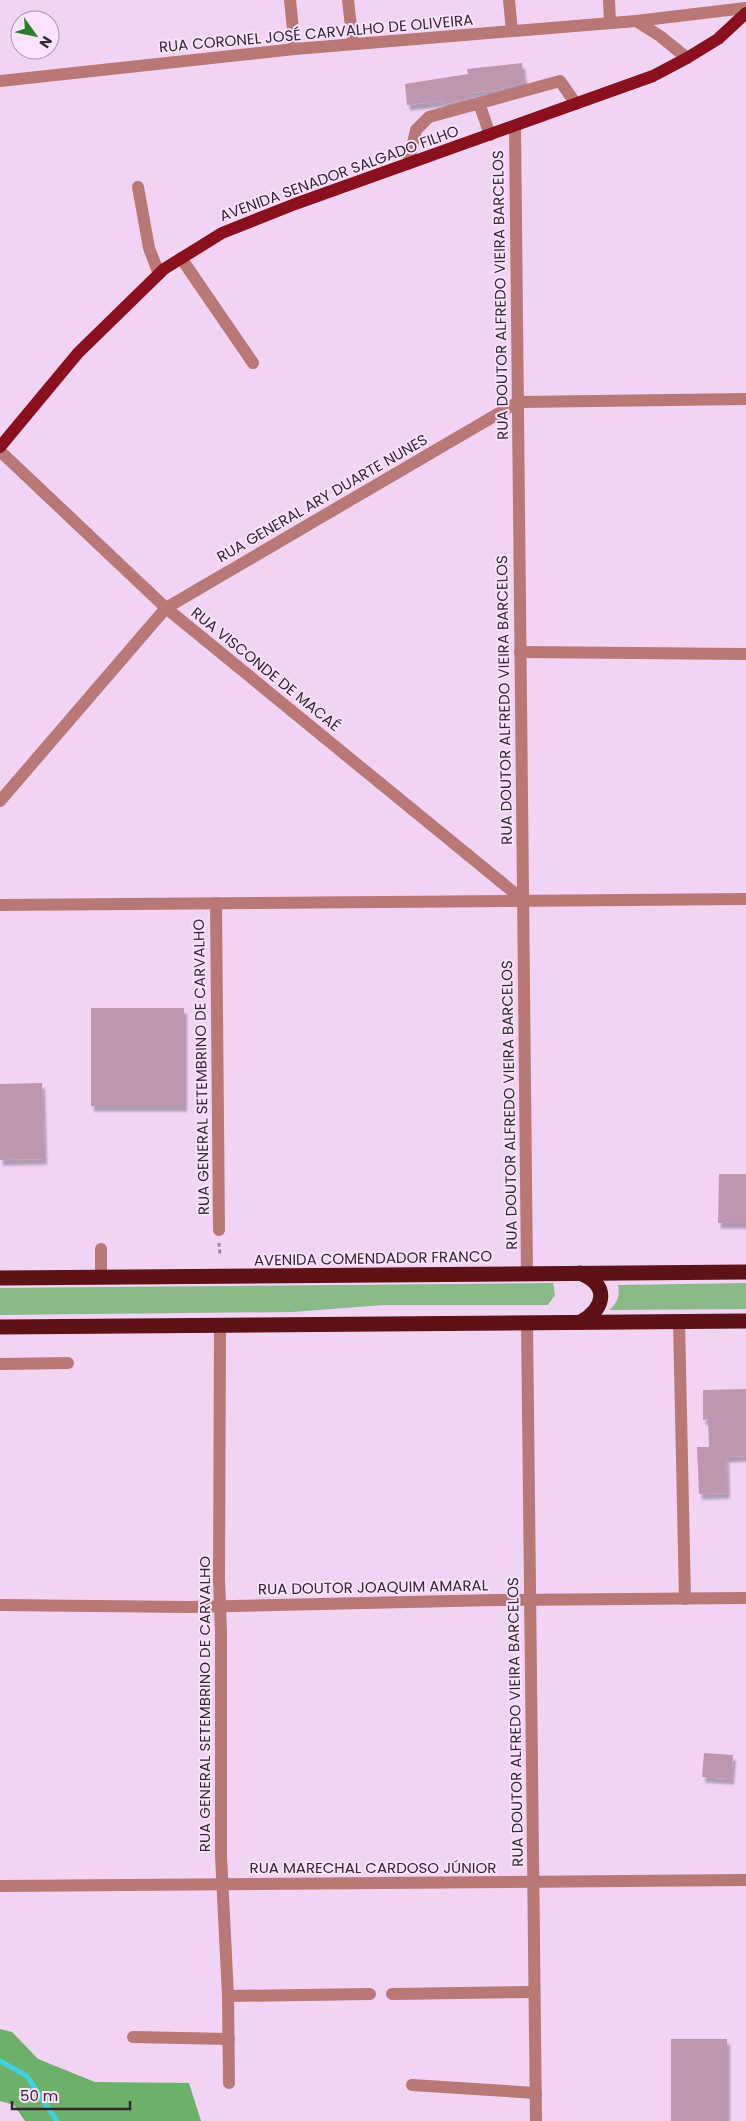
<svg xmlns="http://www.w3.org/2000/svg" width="746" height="2121" font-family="Poppins,sans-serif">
  <defs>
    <filter id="shadow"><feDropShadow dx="3" dy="5.5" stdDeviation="1" flood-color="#0004"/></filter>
  </defs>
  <rect width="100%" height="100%" fill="#f1d3f4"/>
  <!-- green -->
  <g fill="#89ba87">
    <path d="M553 1283 555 1295 548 1305H384L292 1312 0 1315V1288Z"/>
    <path d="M746 1283V1309L610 1310C618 1301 620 1296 618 1285Z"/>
  </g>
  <!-- forest -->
  <path fill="#6db06a" d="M0 2029 12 2032 38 2059 95 2082 189 2083 201 2121H25L14 2105 0 2101Z"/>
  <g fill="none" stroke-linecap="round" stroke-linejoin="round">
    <!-- stream -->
    <path stroke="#40d3e0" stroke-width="5" d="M0 2061 27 2076 57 2121"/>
  </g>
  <!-- building -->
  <g fill="#bd97ad" filter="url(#shadow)">
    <path d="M522 63 524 82 497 90 469 93V98L444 105 443 101 407 105 405 84 468 74 467 69Z"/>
    <rect x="91" y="1008" width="93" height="98"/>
    <path d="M42 1083 44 1159 0 1160V1084Z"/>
    <path d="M719 1174H746V1223H718Z"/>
    <path d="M746 1389V1456L726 1457 727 1493 699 1494 697 1447H709L708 1419 703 1420V1390Z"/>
    <path d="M704 1753 733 1755 731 1779 702 1777Z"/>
    <rect x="671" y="2039" width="56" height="82"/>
  </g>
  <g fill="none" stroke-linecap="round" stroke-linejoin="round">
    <!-- path -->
    <path stroke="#9e88a0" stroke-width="3" stroke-dasharray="4 2.5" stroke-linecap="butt" d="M219 1243 220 1256"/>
    <!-- minor -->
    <g stroke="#b97875" stroke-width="12">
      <path d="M290 0 295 49"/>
      <path d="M348 0 353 44"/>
      <path d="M509 0 512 31"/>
      <path d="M609 0 610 23"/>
      <path d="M636 21 660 36 687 58"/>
      <path d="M0 81 295 49 636 21 746 8"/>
      <path d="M479 103 490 135"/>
      <path d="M515 126 527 1274"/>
      <path d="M408 164 416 130 429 117 560 81 576 104"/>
      <path d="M138 187 149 248 159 274"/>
      <path d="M181 258 253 363"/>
      <path d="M0 451 166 608 523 900"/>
      <path d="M520 652 746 654"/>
      <path d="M0 801 166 608 518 402 746 399"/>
      <path d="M216 903 219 1230"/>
      <path d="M0 905 746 899"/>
      <path d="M101 1278V1249"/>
      <path d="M679 1321 685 1599"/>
      <path d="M527 1322 536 2121"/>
      <path d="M220 1325 219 1579 221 1632V1856L228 1996 229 2083"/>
      <path d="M0 1364 68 1363"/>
      <path d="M0 1605 189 1607 497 1600 746 1598"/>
      <path d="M0 1886 746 1880"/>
      <path d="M392 1994 534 1992"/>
      <path d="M228 1996 370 1994"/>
      <path d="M133 2037 229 2039"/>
      <path d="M412 2085 536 2093"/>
    </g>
    <!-- major -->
    <path stroke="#8a101d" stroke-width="12" d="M0 447 78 353 164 269 222 233 295 204 653 76 687 58 718 39 746 13"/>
    <!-- highway -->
    <g stroke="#5f1216" stroke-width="15">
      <path d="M580 1273C610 1285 605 1308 581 1322"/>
      <path d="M0 1278 746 1272"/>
      <path d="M0 1327 746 1321"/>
    </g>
  </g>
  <g text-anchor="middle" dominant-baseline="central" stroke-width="4" stroke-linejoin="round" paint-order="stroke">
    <!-- street labels -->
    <g font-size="15" fill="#312632" stroke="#fbe2fd">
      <text transform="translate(316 33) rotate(-5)">RUA CORONEL JOSÉ CARVALHO DE OLIVEIRA</text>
      <text transform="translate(339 173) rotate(-20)">AVENIDA SENADOR SALGADO FILHO</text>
      <text transform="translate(500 295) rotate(-91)">RUA DOUTOR ALFREDO VIEIRA BARCELOS</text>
      <text transform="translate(322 498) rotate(-30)">RUA GENERAL ARY DUARTE NUNES</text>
      <text transform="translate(266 669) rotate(39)">RUA VISCONDE DE MACAÉ</text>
      <text transform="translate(504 700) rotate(-91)">RUA DOUTOR ALFREDO VIEIRA BARCELOS</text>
      <text transform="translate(201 1067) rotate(-91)">RUA GENERAL SETEMBRINO DE CARVALHO</text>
      <text transform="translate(509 1105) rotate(-91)">RUA DOUTOR ALFREDO VIEIRA BARCELOS</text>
      <text transform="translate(373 1258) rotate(-1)">AVENIDA COMENDADOR FRANCO</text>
      <text transform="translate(373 1587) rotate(-1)">RUA DOUTOR JOAQUIM AMARAL</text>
      <text transform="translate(204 1704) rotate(-90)">RUA GENERAL SETEMBRINO DE CARVALHO</text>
      <text transform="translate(515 1722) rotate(-91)">RUA DOUTOR ALFREDO VIEIRA BARCELOS</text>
      <text x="373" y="1867">RUA MARECHAL CARDOSO JÚNIOR</text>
    </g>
  </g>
  <!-- north arrow -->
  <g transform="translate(35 35) rotate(123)"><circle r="24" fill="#fbe2fd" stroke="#aa97ac"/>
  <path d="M0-4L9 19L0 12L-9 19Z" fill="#2b7f2c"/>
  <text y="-8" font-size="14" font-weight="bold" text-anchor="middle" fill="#312632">N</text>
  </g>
  <!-- scale -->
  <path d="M12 2101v8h118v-8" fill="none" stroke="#312632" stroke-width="2.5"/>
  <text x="20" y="2101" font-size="15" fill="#312632" stroke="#fbe2fd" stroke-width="4" paint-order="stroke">50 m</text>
</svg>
